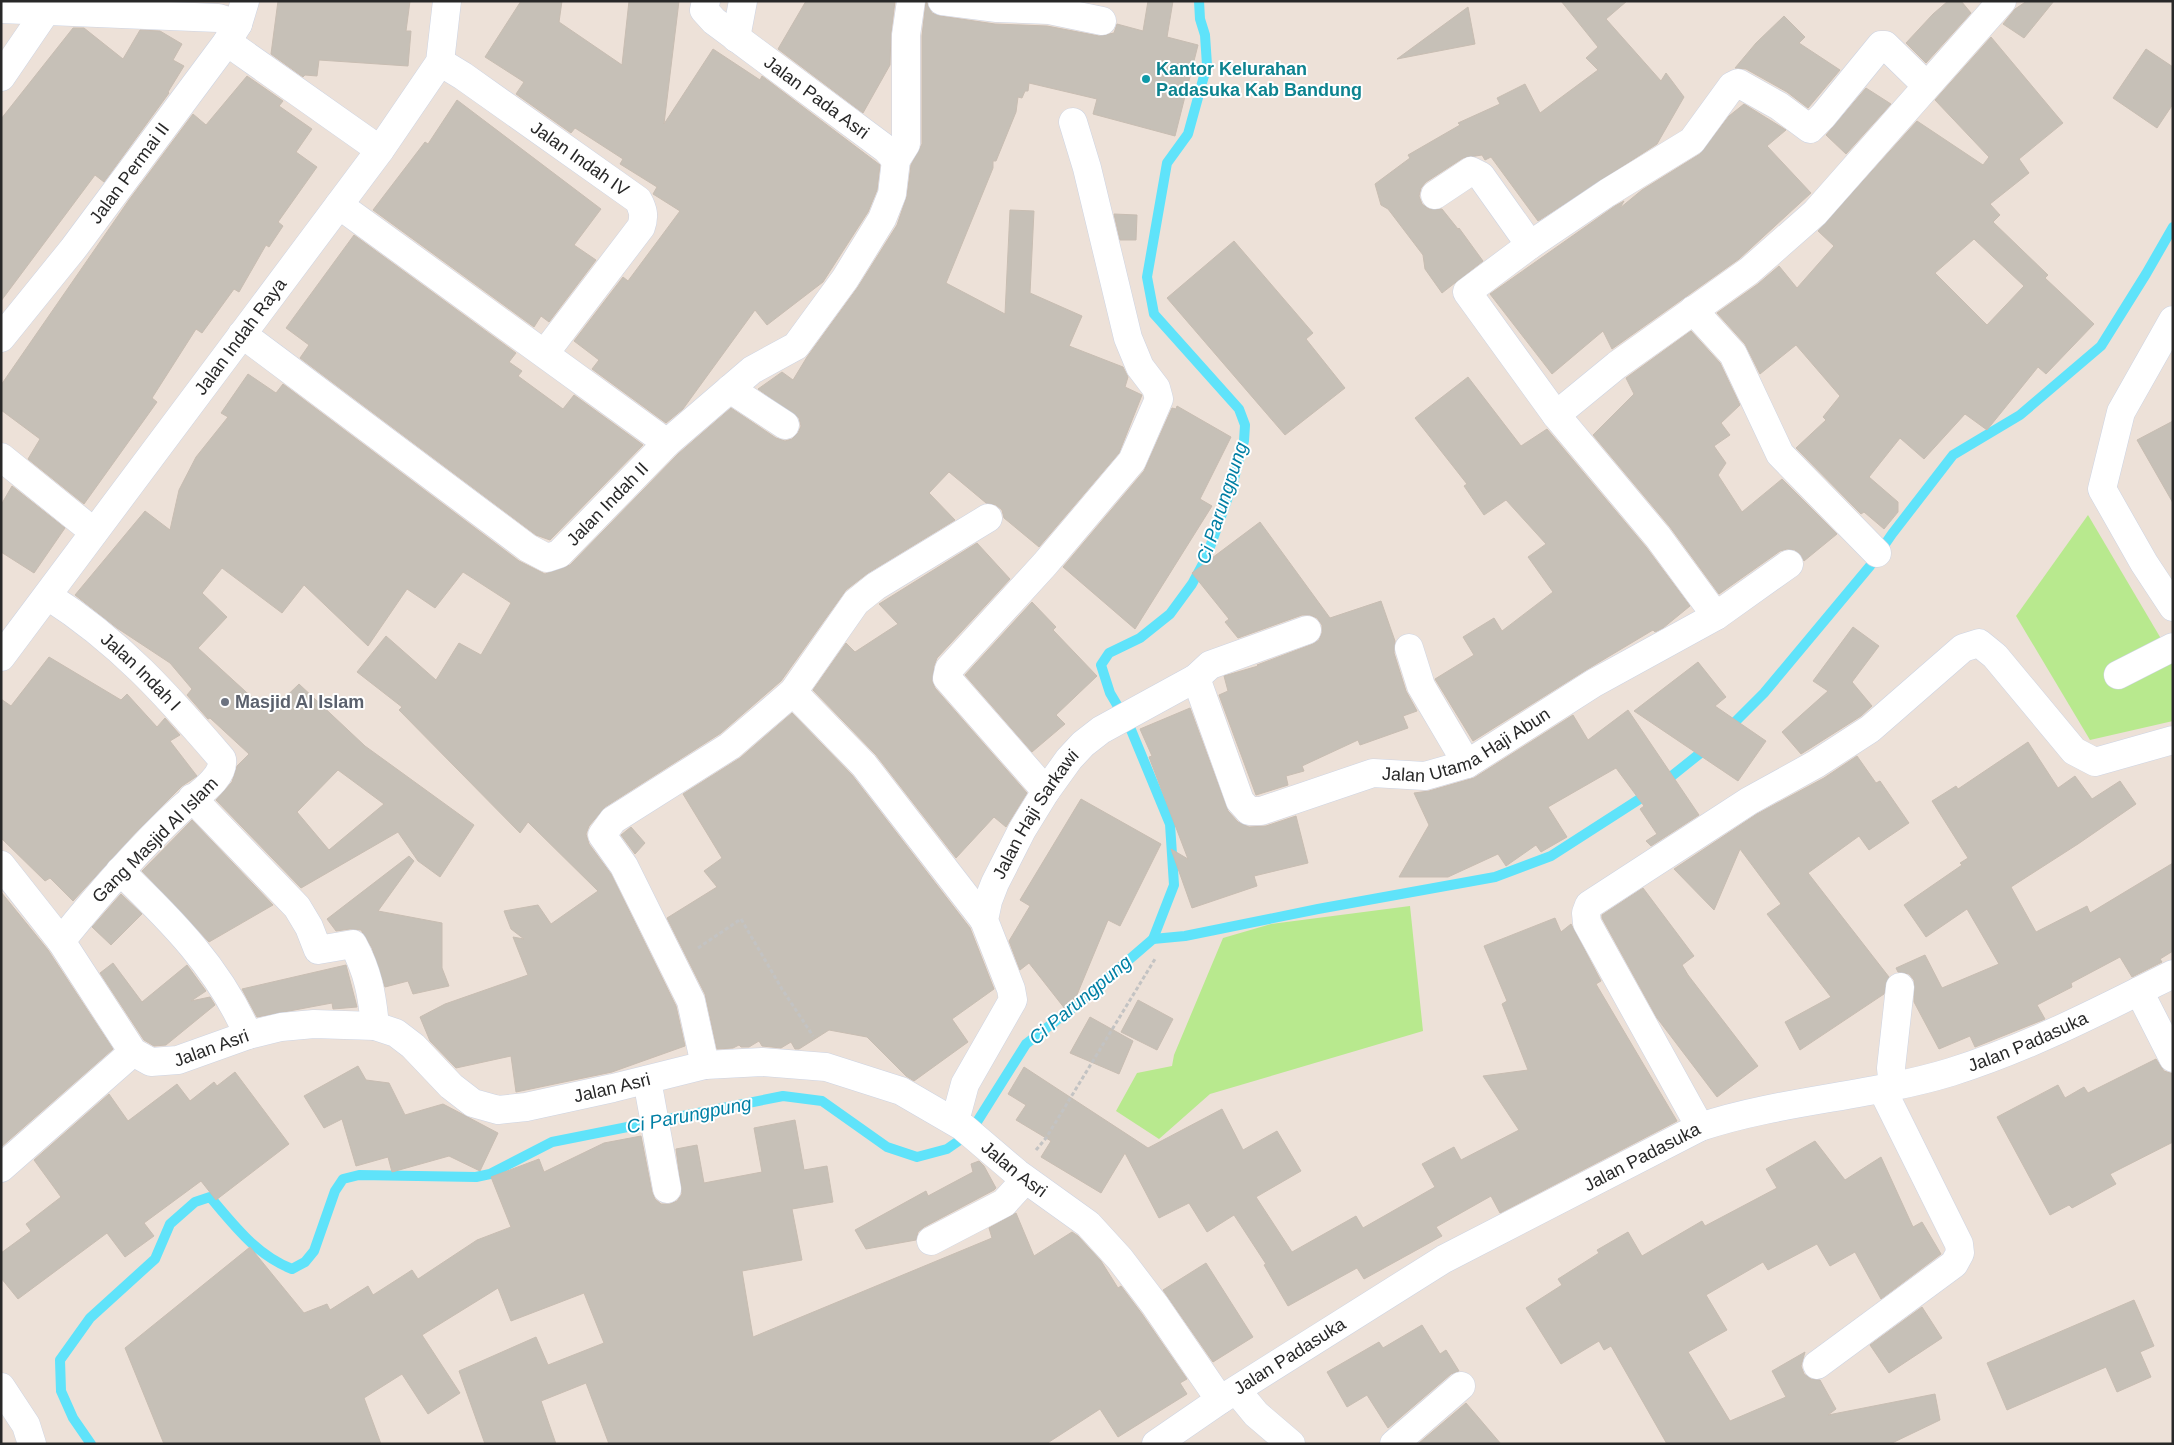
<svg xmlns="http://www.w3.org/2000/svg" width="2174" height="1445" font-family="Arial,sans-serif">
  <rect width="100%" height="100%" fill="#ede1d8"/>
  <!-- green -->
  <g fill="#b8e98e">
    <path d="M2088 515 2173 659V721L2090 740 2016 616Z"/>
    <path d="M1410 906 1423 1031 1210 1094 1159 1139 1116 1111 1137 1073 1172 1066 1174 1055 1223 938 1271 924Z"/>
  </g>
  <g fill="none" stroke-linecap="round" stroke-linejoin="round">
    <!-- stream -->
    <g stroke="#5fe3fa" stroke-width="10">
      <path d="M1728 729 1764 693 1870 566 1892 534 1953 455 2020 415 2101 346 2146 274 2173 227"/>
      <path d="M1663 783 1708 747"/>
      <path d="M1153 939 1185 936 1318 909 1495 877 1551 856 1649 793"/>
      <path d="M91 1444 73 1418 61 1391 60 1360 90 1318 155 1259 170 1224 195 1202 210 1197C234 1225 256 1255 292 1269L305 1262 314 1251 335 1191 343 1179 359 1175 476 1177 490 1174 552 1142 783 1096 822 1101 887 1147 917 1157 947 1149 970 1133 1026 1044 1080 1002 1153 939 1174 885 1170 824 1129 725 1110 693 1101 665 1109 653 1140 638 1170 614 1192 584 1206 558 1232 486 1244 441 1245 425 1239 409 1154 314 1147 277 1167 163 1188 134 1207 65 1205 35 1200 19 1199 1"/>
    </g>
  </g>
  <!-- building -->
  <g fill="#c6c0b7" stroke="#c8bdb2" fill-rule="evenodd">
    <path d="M278 1H410L406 31H411L408 66 319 60 317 76 305 75 303 77 271 54Z"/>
    <path d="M521 1H562L559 22 622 65 629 1H679L664 124 713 49 760 80 762 76 880 165 877 190 868 212 823 282 767 325 755 310 683 409 666 423 592 369 599 360 574 341 623 277 628 281 680 211 653 194 657 187 620 164 623 159 575 128 571 133 516 94 524 82 485 57Z"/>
    <path d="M806 1H895L891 33 890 65 863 113 778 49Z"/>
    <path d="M926 1 932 13 940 16 995 24 1047 26 1099 36 1114 33 1117 24 1143 31 1148 1H1173L1167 37 1198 45 1175 136 1093 114 1097 99 1029 83 1028 91H1025L1022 98 1018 97 1016 112 996 161H993V168L946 283 1005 314 1010 210 1034 211 1030 293 1082 316 1069 346 1123 367 1128 377 1125 387 1142 395 1119 453 1039 547 1004 518 1002 510 996 505 986 503 949 472 929 493 955 520 868 573 846 590 781 681 721 733 605 807 589 826 586 834 589 844 611 874 676 1006 685 1046 612 1072 516 1092 511 1056 456 1068 430 1041 420 1017 445 1004 528 975 513 937 524 939 511 929 504 911 538 905 551 924 598 891 528 822 520 833 399 710 402 707 357 672 386 636 436 680 459 643 481 655 511 603 463 572 435 608 407 589 368 646 304 585 282 613 222 568 202 593 227 617 198 648 269 713 299 684 365 746 474 825 440 877 418 861 398 832 301 888 216 800 232 782 237 766 249 754 210 718 208 719 187 695 192 689 170 663 117 628 75 595 145 511 170 530 179 490 196 457 228 417 221 413 248 374 276 393 283 384 519 561 545 574 570 565 678 454 731 408 776 438 785 441 792 439 798 433 801 426 799 418 758 389 782 372 793 380 807 357 858 287 897 225 907 196 911 165 922 144V36ZM338 770 384 804 329 850 297 812Z"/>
    <path d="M1561 1H1627L1606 19 1661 81 1666 73 1684 97 1657 144 1538 221 1491 157 1485 160 1482 155 1463 158 1426 182 1421 188 1419 196 1422 204 1429 209H1442L1458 229 1459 228 1483 261 1442 293 1425 269 1423 255 1388 209 1381 205 1375 184 1410 158 1408 155 1460 125 1458 123 1500 104 1497 98 1525 84 1540 113 1598 70 1586 58 1598 47Z"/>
    <path d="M1948 1H1961L1971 13 1926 63 1906 43 1933 14Z"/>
    <path d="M2027 1H2054L2024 38 2003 24 2015 9Z"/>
    <path d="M1468 7 1475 44 1397 59Z"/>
    <path d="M1784 16 1805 37 1799 43 1840 70 1808 108 1787 92 1746 69 1735 68 1756 43Z"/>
    <path d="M73 28H84L123 59 140 30 160 31 182 44 173 60 184 66 168 92 169 93 104 182 95 175 1 301V119Z"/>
    <path d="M1991 37 2063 123 2019 159 2029 173 1990 204 2000 215 1993 222 2048 275 2045 278 2094 324 2046 374 2038 367 1987 430 1965 414 1924 459 1900 438 1869 477 1898 502V512L1884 529 1864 512 1861 514 1796 448 1826 420 1823 417 1840 396 1796 345 1760 374 1745 344 1717 313 1758 284 1779 266 1797 288 1834 246 1818 231 1917 121 1983 165 1989 157 1935 100ZM1974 239 2024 286 1987 325 1935 273Z"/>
    <path d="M2146 49 2173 67V104L2157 128 2113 98Z"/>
    <path d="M247 76 283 101 279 106 312 129 296 152 317 167 278 222 283 226 269 247 266 245 239 292 234 289 202 333 196 329 152 398 157 402 84 504 28 459 40 439 1 410V385L129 200 193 114 206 125Z"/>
    <path d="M1866 88 1891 104 1846 154 1826 135Z"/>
    <path d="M457 100 601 209 574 245 596 260 549 322 541 316 534 327 373 210 425 142 428 144Z"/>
    <path d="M1744 104 1786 130 1767 146 1811 193 1739 259 1612 349 1603 331 1552 374 1490 294 1615 206 1624 201 1620 208 1642 190 1700 154 1729 116Z"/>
    <path d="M1114 214 1137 215 1136 240H1120Z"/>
    <path d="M354 235 516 353 509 362 522 371 518 376 563 409 574 395 643 445 550 540 536 535 300 358 309 345 286 328Z"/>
    <path d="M1234 241 1313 333 1306 339 1345 388 1285 435 1167 298Z"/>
    <path d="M1691 331 1720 363 1740 405 1721 423 1730 435 1714 446 1726 463 1718 475 1742 512 1782 479 1837 534 1804 561 1801 555 1795 550 1787 549 1780 551 1719 594 1670 527 1593 435 1634 394 1626 378Z"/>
    <path d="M1468 377 1521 446 1547 429 1646 547 1690 606 1663 628 1655 632 1653 630 1586 670 1473 741 1435 679 1474 655 1463 637 1494 618 1502 631 1553 592 1528 557 1546 544 1506 500 1484 515 1464 486 1467 484 1415 418Z"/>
    <path d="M1177 406 1231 437 1200 499 1212 506 1135 629 1063 567 1144 471 1172 408 1176 409Z"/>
    <path d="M2173 421V503L2137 440Z"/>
    <path d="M12 486 65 528 34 573 1 552V505Z"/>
    <path d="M1260 522 1330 618 1381 601 1395 641 1394 653 1406 691 1417 711 1403 716 1408 728 1360 745 1358 740 1302 766 1304 771 1286 776 1288 785 1256 795 1219 695 1228 691 1224 676 1258 666 1257 665 1313 644 1319 640 1322 633V625L1317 618 1310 615H1302L1238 638 1225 622 1229 619 1192 573Z"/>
    <path d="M977 543 1010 579 937 658 934 666 932 681 935 688 1027 793 1006 827 994 817 956 858 876 755 813 690 846 643 855 652 898 624 879 604Z"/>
    <path d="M1032 602 1056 627 1053 630 1097 676 1056 715 1065 724 1032 752 965 675Z"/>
    <path d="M1853 627 1879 646 1852 682 1872 706 1861 716 1801 754 1782 732 1828 691 1813 681Z"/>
    <path d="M49 657 121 700 127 694 157 727 165 718 180 735 170 741 197 776 182 786 138 830 73 901 50 878 45 881 1 838V699L11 706Z"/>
    <path d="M1698 662 1726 697 1715 706 1766 741 1738 781 1634 711Z"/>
    <path d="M1190 708 1228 811 1238 822 1249 827 1266 826 1296 816 1308 863 1254 876 1257 886 1192 908 1171 849 1188 859 1149 757 1152 756 1140 729Z"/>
    <path d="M1628 710 1699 815 1651 846 1646 841 1657 834 1640 809 1644 806 1616 768 1548 807 1567 837 1541 852 1536 845 1506 866 1498 854 1448 877H1399L1429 825 1414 793 1429 791 1474 778 1573 715 1588 740Z"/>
    <path d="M792 713 852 775 970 928 994 989 952 1019 968 1042 914 1081 906 1076 867 1037 829 1030 799 1049H795L791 1042 781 1048 762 1046 759 1041 749 1047H741L739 1045 733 1048 717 1049 705 994 667 918 717 887 704 871 722 858 683 794 740 758Z"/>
    <path d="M2028 742 2058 788 2075 776 2092 799 2120 781 2136 804 2078 844 2011 887 2036 932 2087 906 2090 913 2173 863V951L2160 959 2162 962 2132 977 2120 957 2071 983 2072 987 2037 1005 2045 1019 1975 1047 1970 1036 1939 1049 1914 1002V980L1909 974 1898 972 1896 968 1925 955 1942 988 1999 964 1967 909 1926 937 1904 905 1962 865 1960 863 1968 858 1932 801 1956 786 1958 789Z"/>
    <path d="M1857 756 1876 783 1880 781 1909 823 1869 850 1859 836 1808 873 1889 977 1884 994 1800 1050 1785 1022 1831 997 1767 914 1781 904 1740 849 1714 910 1674 869 1757 814 1824 778Z"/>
    <path d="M1081 799 1161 844 1120 926 1108 920 1069 1014 1029 963 1020 970 1009 941 1030 906 1020 900Z"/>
    <path d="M192 820 273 905 209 942 142 871Z"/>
    <path d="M631 827 645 843 635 854 621 835Z"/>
    <path d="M409 856 414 861 378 911 442 923V968L449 986 413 994 408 981 385 987 372 948 361 930 350 929 336 931 327 919Z"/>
    <path d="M1643 888 1694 956 1682 965 1688 975 1758 1066 1717 1097 1657 1018 1602 918V915Z"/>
    <path d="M1 892 48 950 113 1049 1 1147Z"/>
    <path d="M121 894 142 914 111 945 92 927Z"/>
    <path d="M1555 918 1561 932 1571 924 1601 981 1596 984 1677 1121 1500 1213 1491 1196 1436 1227 1442 1236 1364 1279 1357 1268 1288 1306 1264 1265 1266 1264 1234 1215 1207 1232 1189 1203 1159 1218 1125 1153 1101 1193 1041 1157 1051 1141 1016 1120 1026 1105 1008 1094 1024 1067 1148 1148 1222 1109 1243 1150 1277 1131 1301 1171 1256 1197 1292 1252 1356 1216 1363 1228 1435 1187 1422 1164 1454 1147 1461 1160 1519 1130 1483 1076 1528 1070 1502 1004 1507 1001 1484 946Z"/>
    <path d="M113 963 142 1002 187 965 206 991 191 1001 210 997 215 1005 166 1045 154 1046 144 1040 100 973Z"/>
    <path d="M346 965 357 1007 333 1009 332 1003 257 1017 242 989Z"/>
    <path d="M1138 1000 1173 1019 1157 1050 1121 1032Z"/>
    <path d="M1090 1017 1133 1041 1119 1074 1070 1053Z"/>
    <path d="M2156 1059 2164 1071 2173 1074V1142L2110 1174 2116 1184 2072 1208 2069 1205 2050 1215 1997 1117 2058 1085 2065 1098 2084 1087 2088 1093Z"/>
    <path d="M358 1066 366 1080 389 1083 405 1115 443 1104 498 1133 480 1171 449 1156 392 1172 388 1157 356 1166 342 1119 324 1128 304 1096Z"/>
    <path d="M235 1072 289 1144 216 1200 201 1181 144 1223 154 1236 125 1257 107 1233 18 1299 1 1278V1253L31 1231 26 1224 61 1197 34 1160 109 1094 128 1121 177 1084 190 1101 214 1082 217 1086Z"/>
    <path d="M795 1120 804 1170 827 1166 833 1202 792 1209 802 1260 742 1271 753 1337 992 1238 989 1228 1016 1213 1034 1256 1072 1232 1078 1236 1101 1261 1118 1288 1121 1286 1142 1314 1187 1379 1180 1383 1187 1394 1118 1437 1100 1409 1046 1444H609L586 1383 541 1401 556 1444H485L459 1371 536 1337 548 1365 604 1343 584 1293 511 1321 498 1288 422 1335 460 1393 428 1414 402 1374 364 1398 381 1444H164L125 1348 250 1247 304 1313 327 1304 330 1310 368 1286 373 1295 412 1270 418 1279 477 1240 511 1227 491 1177 539 1159 544 1172 604 1143 641 1136 652 1192 655 1199 661 1204H670L677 1201 682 1194 676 1149 697 1145 704 1183 762 1172 754 1128Z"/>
    <path d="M1815 1141 1845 1180 1881 1157 1913 1227 1922 1222 1941 1254 1881 1299 1855 1252 1830 1266 1817 1244 1768 1270 1763 1262 1706 1295 1727 1330 1688 1352 1730 1421 1786 1397 1772 1371 1805 1352 1801 1366 1804 1374 1811 1379 1820 1380 1836 1409 1828 1415 1935 1394 1940 1420 1890 1444H1667L1611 1346 1604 1350 1599 1341 1561 1364 1526 1308 1562 1285 1558 1279 1599 1253 1597 1250 1628 1232 1642 1256 1702 1221 1705 1226 1777 1188 1766 1169Z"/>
    <path d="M979 1161 984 1166 996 1188 994 1190 924 1227 918 1232 916 1240 866 1249 855 1230 926 1191 928 1196 973 1172 971 1164Z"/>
    <path d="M1206 1263 1253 1337 1213 1362 1163 1290Z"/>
    <path d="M2134 1300 2154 1346 2140 1352 2151 1377 2117 1392 2106 1367 2007 1410 1987 1363Z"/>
    <path d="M1922 1307 1942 1338 1889 1373 1870 1345Z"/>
    <path d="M1422 1325 1440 1354 1446 1350 1459 1371 1451 1374 1388 1428 1367 1395 1347 1407 1327 1372 1379 1342 1383 1348Z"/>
    <path d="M1466 1403 1501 1444H1418Z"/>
  </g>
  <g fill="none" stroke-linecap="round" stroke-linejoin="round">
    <defs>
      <g id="minor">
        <path id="s1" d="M706 1 704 10 714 21 886 149 896 160"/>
        <path d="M942 1 997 8 1049 10 1102 21"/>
        <path d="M1 9 218 18 238 24"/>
        <path d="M736 38 743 1"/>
        <path d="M227 42 380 150"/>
        <path id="s2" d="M440 62 463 76 638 200C643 209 645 216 641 227L545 353"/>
        <path d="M1 77 46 11"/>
        <path d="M1435 195 1471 171 1481 176 1530 245"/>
        <path d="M339 205 667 443"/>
        <path d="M1693 310 1733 354 1780 454 1877 553"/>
        <path d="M2173 320 2121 412 2102 489 2144 563 2173 607"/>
        <path id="s3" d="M242 334 528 548 547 558 559 554 667 443 752 370 796 346 845 279 882 219 892 194 896 160 906 144V35L911 1"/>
        <path id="s4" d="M1 338 73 249 227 42 238 24 245 1"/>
        <path d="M730 389 785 425"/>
        <path d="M1556 415 1617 365 1749 271 1815 213 2002 1"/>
        <path d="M1 457 94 532"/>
        <path id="s5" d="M48 596C120 642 167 695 222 759 225 779 195 796 181 809 137 850 98 895 61 941"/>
        <path d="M1716 616 1658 537 1556 415 1467 292 1530 245 1607 193 1692 141 1732 86 1738 83 1779 106 1810 129 1823 116 1881 45H1885L1926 85"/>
        <path d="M1409 648 1421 686 1467 764"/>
        <path id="s6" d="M1 657 380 150 440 62 447 1"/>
        <path d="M2118 675 2173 647"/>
        <path id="s7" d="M1196 678 1240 801 1249 811H1261L1373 773 1425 776 1467 764 1594 683 1716 616 1789 564"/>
        <path d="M793 692 864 765 984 920"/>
        <path d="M1046 791 947 678 949 669 1045 564 1132 461 1159 399 1156 388 1140 367 1128 338 1087 168 1073 122"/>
        <path d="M192 798 297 907 309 927 318 950 353 944C368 972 372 994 375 1026"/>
        <path id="s8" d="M1 865 61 941 133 1052 151 1062 178 1060 248 1035 281 1027 314 1024 375 1026 396 1033 413 1046 451 1086 473 1103 498 1110 526 1107 613 1088 705 1065 762 1062 826 1067 901 1091 963 1127 1017 1173 1088 1224 1120 1259 1155 1305 1220 1400"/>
        <path d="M120 871C171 920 220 969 248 1035"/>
        <path d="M2139 991 2173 1058"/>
        <path d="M705 1065 691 1001 624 866 602 835 613 820 730 746 793 692 856 602 876 586 988 518"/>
        <path d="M647 1080 667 1189"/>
        <path d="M1893 1087 1891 1068 1900 987"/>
        <path id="s9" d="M955 1121 965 1084 1013 1000 1011 989 984 920 988 901 995 883 1022 830 1046 791 1069 759 1083 744 1101 730 1196 678 1210 665 1307 630"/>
        <path d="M1700 1127 1587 923 1586 913 1589 905 1749 801 1816 764 1870 729 1963 648 1979 643 1995 656 2074 751 2095 762 2173 740"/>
        <path d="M1 1168 133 1052"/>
        <path d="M931 1241 1004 1203 1025 1180"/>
        <path d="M1817 1365 1954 1264 1960 1253 1959 1244 1882 1089"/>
        <path d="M1 1387 26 1425 32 1444"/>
        <path d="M1237 1391 1256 1414 1291 1444"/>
        <path id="s10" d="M1156 1444 1220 1400 1444 1259 1700 1127C1781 1100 1869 1097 1951 1072 2028 1048 2101 1010 2173 974"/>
        <path d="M1394 1444 1461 1386"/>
      </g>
    </defs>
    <!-- minor casing -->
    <use href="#minor" stroke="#cdd4e3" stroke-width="29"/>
    <!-- path -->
    <g stroke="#c3c3c3" stroke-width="3" stroke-dasharray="4 2.5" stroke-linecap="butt">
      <path d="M698 948 741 919 782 989 813 1036"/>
      <path d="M1036 1150 1046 1138 1155 959"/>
    </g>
    <!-- minor -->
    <use href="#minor" stroke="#fff" stroke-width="28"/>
  </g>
  <!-- markers -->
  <circle fill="#0f9aa8" stroke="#fff" stroke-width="2" cx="1146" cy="79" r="5"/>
  <circle fill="#6b7280" stroke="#fff" stroke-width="2" cx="225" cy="702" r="5"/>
  <g text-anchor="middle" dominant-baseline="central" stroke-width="4" stroke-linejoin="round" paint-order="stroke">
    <!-- culture labels -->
    <g font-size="18" font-weight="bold" fill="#0d838f" stroke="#fff" text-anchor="start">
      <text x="1156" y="69">Kantor Kelurahan<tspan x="1156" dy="21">Padasuka Kab Bandung</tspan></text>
    </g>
    <!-- street labels -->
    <g font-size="18" fill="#282828" stroke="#fff">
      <text stroke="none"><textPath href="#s1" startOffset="152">Jalan Pada Asri</textPath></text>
      <text stroke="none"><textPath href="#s2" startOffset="170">Jalan Indah IV</textPath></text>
      <text stroke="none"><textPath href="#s4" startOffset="209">Jalan Permai II</textPath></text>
      <text stroke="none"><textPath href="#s6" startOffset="400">Jalan Indah Raya</textPath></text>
      <text stroke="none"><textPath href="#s3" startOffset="461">Jalan Indah II</textPath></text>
      <text stroke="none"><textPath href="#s5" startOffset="120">Jalan Indah I</textPath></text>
      <text stroke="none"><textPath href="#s7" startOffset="375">Jalan Utama Haji Abun</textPath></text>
      <text stroke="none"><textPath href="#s9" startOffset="339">Jalan Haji Sarkawi</textPath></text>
      <text transform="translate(155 840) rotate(-45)">Gang Masjid Al Islam</text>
      <text stroke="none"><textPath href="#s10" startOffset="970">Jalan Padasuka</textPath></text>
      <text stroke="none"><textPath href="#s8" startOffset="312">Jalan Asri</textPath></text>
      <text stroke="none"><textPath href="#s8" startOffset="748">Jalan Asri</textPath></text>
      <text stroke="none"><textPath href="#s10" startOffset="565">Jalan Padasuka</textPath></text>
      <text stroke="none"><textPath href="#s8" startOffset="1182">Jalan Asri</textPath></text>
      <text stroke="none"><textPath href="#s10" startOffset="160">Jalan Padasuka</textPath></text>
    </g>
    <!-- worship labels -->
    <g font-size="18" font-weight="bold" fill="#5b616d" stroke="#fff" text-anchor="start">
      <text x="235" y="702">Masjid Al Islam</text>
    </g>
    <!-- water labels -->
    <g font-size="19" font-style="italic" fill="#007fa4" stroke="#fff">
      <text transform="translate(1222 503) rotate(-72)">Ci Parungpung</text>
      <text transform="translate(1080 1000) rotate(-40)">Ci Parungpung</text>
      <text transform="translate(689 1115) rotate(-11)">Ci Parungpung</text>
    </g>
  </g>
  <!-- border -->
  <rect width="2174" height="1445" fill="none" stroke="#282828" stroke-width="5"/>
</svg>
